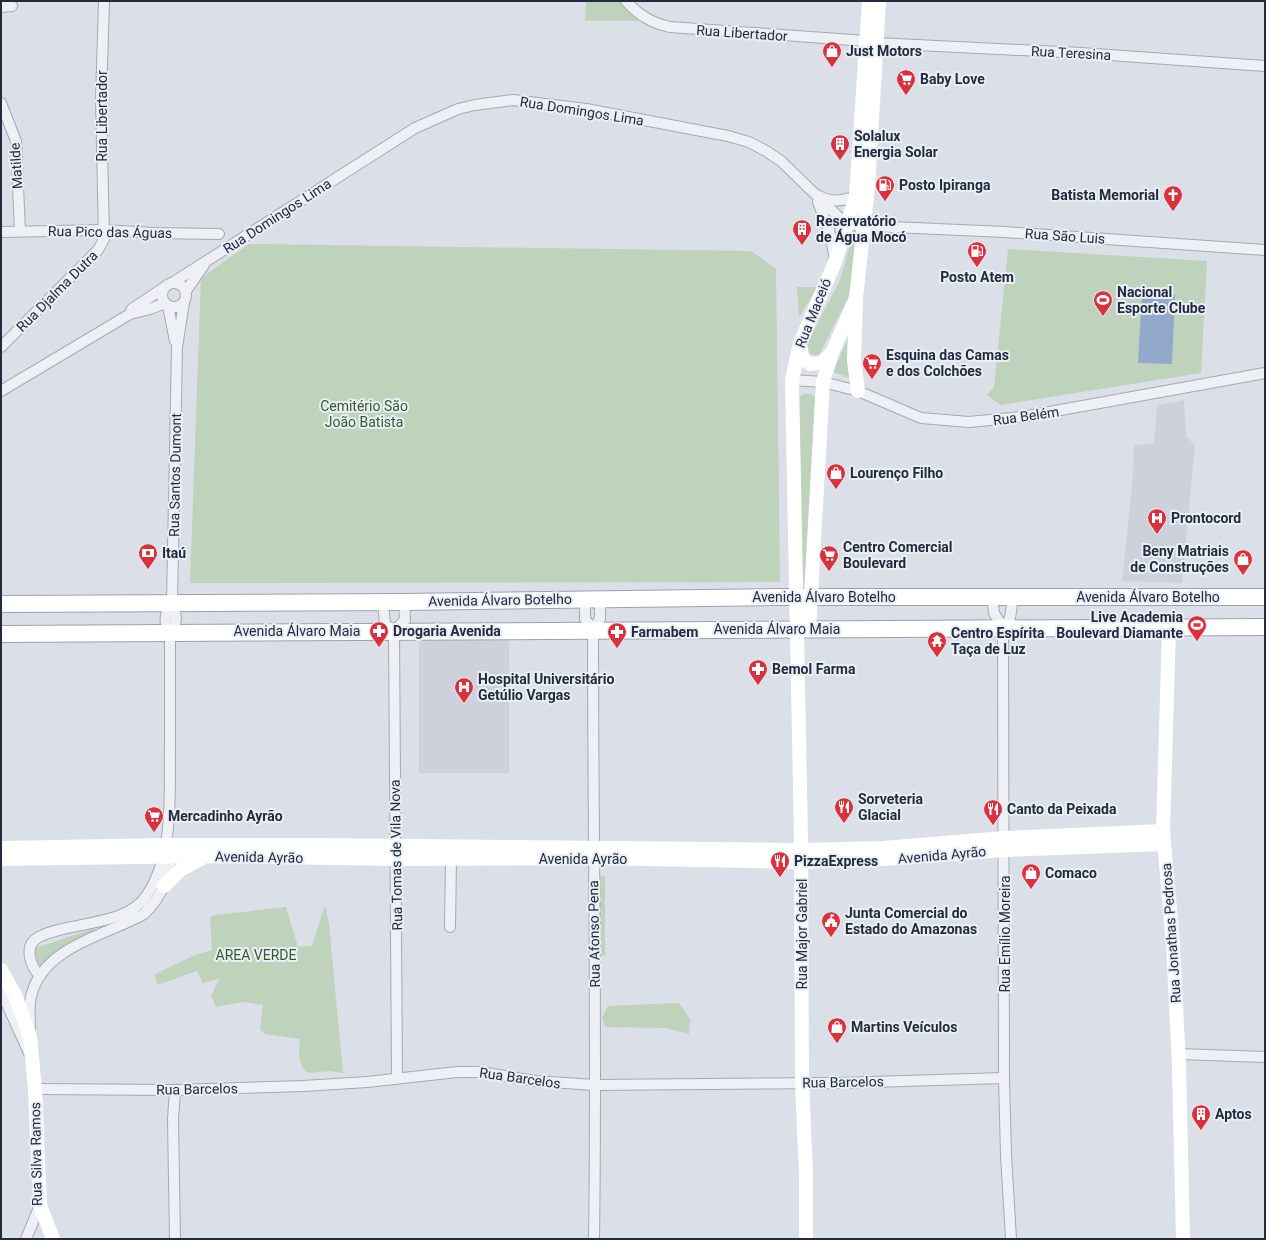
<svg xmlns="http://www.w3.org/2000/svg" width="1266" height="1240" font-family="Roboto,sans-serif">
  <rect width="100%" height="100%" fill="#dbdfe7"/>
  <!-- built -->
  <g fill="#cdd1dc">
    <path d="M1184 400 1186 437 1195 445 1182 583 1122 581 1132 488 1134 445 1154 444 1157 405Z"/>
    <rect x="419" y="635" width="90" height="138"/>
  </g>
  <!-- green -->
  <g fill="#bfd2bb">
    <path d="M586 1H620L639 21H585Z"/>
    <path d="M862 202 849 296 819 355H810L807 344 840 280Z"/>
    <path d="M249 244 751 251 776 269 780 582 190 583 201 278Z"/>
    <path d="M1008 249 1207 261 1201 373 1001 405 987 395 994 387Z"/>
    <path d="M797 287H818L799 317Z"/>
    <path d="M853 327 852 379 833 372Z"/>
    <path d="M804 394H812L815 398 806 593H801L799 397Z"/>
    <path d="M605 876V956L598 953 596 877Z"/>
    <path d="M325 905 329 924 343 1073 330 1071 307 1073C297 1063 299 1052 300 1039L265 1034 260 1029 263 1005 242 1002 216 1007 211 996 219 979 203 983 197 971 157 985 155 974 193 956 212 950 210 917 215 915 286 907 298 947 312 946Z"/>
    <path d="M95 928 89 936 42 969 34 958 36 948Z"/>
    <path d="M679 1003 690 1019 689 1034 666 1028 605 1027 602 1017 608 1006Z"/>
  </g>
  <!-- water -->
  <path fill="#92a9cb" d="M1142 293 1175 295 1172 364 1138 363Z"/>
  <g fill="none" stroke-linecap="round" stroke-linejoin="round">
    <defs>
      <g id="street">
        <path d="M626 1C639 15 651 23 670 27L866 41"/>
        <path d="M1 7 12 6"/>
        <path d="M876 43 1081 53 1265 66"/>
        <path d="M1 103 16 141 20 231"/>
        <path d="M819 196C833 203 842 201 856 196"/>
        <path d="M818 202 829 230 835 259"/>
        <path d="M1 232 104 230 155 233 219 234"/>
        <circle cx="174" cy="295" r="12"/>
        <path d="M172 283 415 128 458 109 475 105 513 100 586 109 728 136 749 142 766 151 781 161 847 225 1005 232 1265 250"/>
        <path d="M186 291 204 265"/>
        <path d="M168 306 175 341"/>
        <path d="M130 314 132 309 165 287"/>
        <path d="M1 347 98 250 104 239 101 99 104 1"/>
        <path d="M792 380 823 382 858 391 921 418 969 422 1022 417 1265 373"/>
        <path d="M1 391 130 314 150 309 165 303"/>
        <path d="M992 597 994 613 1003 628V637L1004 1078 1006 1155 1011 1239"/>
        <path d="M585 599V619L593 629"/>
        <path d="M383 602 385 624 394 631"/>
        <path d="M1003 628 1010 618 1013 597"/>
        <path d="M394 631 397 1078"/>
        <path d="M394 631 405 620 404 602"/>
        <path d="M170 632C179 622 176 614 172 602L177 347 184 303"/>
        <path d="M450 927 451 859"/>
        <path d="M40 976C30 966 23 945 39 937 69 921 127 927 147 895 175 852 169 793 170 744 170 707 170 669 170 632 162 621 166 613 172 602"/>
        <path d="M1 991 29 1053"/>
        <path d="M30 1027C30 1016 28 1004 32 993 45 946 107 935 144 914 162 897 170 875 172 850"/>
        <path d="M1179 1054 1265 1057"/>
        <path d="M35 1089 175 1090 303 1086 367 1082 457 1072H480L536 1081 594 1085 838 1083 1004 1078"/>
        <path d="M26 1239 40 1205"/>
        <path d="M175 1239 173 1119 175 1090"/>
        <path d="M594 1239C597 1036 593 833 593 629L600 619V599"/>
      </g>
      <g id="primary">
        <path d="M1 604 404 602 780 597H1265"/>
        <path d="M1 634 1265 627"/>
      </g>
    </defs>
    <!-- street casing -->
    <use href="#street" stroke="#a4a9b4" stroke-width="12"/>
    <!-- primary casing -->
    <use href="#primary" stroke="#99a1b4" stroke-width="18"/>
    <!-- street -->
    <use href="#street" stroke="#eef0f5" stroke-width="10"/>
    <!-- secondary -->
    <g stroke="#fff" stroke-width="14">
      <path d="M856 301 854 360 858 391"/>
      <path d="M800 344 802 357 810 364 821 363 832 353"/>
      <path d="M1169 627 1163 831 1173 944 1179 1066 1183 1239"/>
      <path d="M809 629 823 382 832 353 856 298 868 187 879 1"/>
      <path d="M1 848 165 845H317L801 850 883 848 1004 838 1163 831"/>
      <path d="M1 859 208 856 396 859 593 858 801 862 884 859 1005 850 1164 844"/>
      <path d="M164 886 180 870 202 858"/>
      <path d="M1 970 16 997 30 1037 35 1089 40 1205 53 1239"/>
      <path d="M806 1239V1174L802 1083 801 839 792 380 800 343 835 262 856 196 869 1"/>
    </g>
    <!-- primary -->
    <use href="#primary" stroke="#fff" stroke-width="16"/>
  </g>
  <!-- icons -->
  <defs>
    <symbol id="shop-pin" viewBox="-11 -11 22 30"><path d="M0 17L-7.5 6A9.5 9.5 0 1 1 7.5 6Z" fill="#db313c" stroke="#eaeef5"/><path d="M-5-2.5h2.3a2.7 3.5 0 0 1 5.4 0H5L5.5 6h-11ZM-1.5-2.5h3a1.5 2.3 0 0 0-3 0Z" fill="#fff"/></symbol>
    <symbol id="supermarket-pin" viewBox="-11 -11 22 30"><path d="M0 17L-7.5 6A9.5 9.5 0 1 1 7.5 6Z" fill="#db313c" stroke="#eaeef5"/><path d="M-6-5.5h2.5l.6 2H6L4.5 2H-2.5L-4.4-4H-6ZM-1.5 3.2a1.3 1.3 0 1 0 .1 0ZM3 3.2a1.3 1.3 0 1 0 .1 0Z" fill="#fff"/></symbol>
    <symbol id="building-pin" viewBox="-11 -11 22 30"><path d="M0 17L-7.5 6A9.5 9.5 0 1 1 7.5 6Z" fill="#db313c" stroke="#eaeef5"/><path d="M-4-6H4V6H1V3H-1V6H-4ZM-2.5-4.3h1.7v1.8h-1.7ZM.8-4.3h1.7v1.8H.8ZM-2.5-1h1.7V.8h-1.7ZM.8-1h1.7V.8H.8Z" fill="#fff"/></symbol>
    <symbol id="fuel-pin" viewBox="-11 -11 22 30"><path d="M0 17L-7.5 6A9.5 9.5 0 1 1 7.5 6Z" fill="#db313c" stroke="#eaeef5"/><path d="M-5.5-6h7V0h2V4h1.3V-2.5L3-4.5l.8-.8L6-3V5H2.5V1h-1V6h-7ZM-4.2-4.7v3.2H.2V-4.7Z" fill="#fff"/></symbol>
    <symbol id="church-pin" viewBox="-11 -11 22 30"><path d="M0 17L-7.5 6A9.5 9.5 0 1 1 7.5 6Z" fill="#db313c" stroke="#eaeef5"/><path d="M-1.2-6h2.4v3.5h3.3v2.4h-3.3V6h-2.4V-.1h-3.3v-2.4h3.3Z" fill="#fff"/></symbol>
    <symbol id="stadium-pin" viewBox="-11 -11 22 30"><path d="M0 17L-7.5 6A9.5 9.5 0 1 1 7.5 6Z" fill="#db313c" stroke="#eaeef5"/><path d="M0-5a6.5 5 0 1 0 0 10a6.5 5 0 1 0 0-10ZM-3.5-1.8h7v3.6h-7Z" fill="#fff"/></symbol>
    <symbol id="hospital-pin" viewBox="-11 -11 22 30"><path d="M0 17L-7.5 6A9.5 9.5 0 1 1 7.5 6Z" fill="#db313c" stroke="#eaeef5"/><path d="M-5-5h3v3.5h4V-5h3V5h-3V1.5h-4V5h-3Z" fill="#fff"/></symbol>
    <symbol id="bank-pin" viewBox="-11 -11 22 30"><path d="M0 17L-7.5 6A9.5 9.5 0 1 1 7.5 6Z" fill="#db313c" stroke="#eaeef5"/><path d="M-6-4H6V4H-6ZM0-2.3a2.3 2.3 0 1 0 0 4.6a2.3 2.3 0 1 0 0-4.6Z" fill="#fff"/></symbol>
    <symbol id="pharmacy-pin" viewBox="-11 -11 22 30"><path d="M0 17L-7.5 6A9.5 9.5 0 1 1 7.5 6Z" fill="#db313c" stroke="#eaeef5"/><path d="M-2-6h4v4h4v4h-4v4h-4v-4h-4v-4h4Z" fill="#fff"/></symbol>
    <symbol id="temple-pin" viewBox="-11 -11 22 30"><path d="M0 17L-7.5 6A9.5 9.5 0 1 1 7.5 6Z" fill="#db313c" stroke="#eaeef5"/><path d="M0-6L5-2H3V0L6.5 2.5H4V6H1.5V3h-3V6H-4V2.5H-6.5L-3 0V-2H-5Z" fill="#fff"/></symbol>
    <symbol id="restaurant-pin" viewBox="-11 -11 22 30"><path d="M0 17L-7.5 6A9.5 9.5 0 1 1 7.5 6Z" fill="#db313c" stroke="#eaeef5"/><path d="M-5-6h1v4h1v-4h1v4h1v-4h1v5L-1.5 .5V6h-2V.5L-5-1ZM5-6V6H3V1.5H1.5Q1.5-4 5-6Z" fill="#fff"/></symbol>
    <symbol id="civic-pin" viewBox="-11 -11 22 30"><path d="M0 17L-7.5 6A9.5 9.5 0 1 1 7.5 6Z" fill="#db313c" stroke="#eaeef5"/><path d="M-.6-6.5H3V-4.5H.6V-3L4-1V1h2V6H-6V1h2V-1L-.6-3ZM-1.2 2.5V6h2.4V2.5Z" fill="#fff"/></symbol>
  </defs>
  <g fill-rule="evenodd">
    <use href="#shop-pin" x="821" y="40" width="22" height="30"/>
    <use href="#supermarket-pin" x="895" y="68" width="22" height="30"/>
    <use href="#building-pin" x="829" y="133" width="22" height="30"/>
    <use href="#fuel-pin" x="874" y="174" width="22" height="30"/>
    <use href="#church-pin" x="1162" y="184" width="22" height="30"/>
    <use href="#building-pin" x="791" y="218" width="22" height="30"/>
    <use href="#fuel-pin" x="966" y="240" width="22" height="30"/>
    <use href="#stadium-pin" x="1092" y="289" width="22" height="30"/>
    <use href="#supermarket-pin" x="861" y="352" width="22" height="30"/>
    <use href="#shop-pin" x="825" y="462" width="22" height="30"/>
    <use href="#hospital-pin" x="1146" y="507" width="22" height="30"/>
    <use href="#bank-pin" x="137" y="542" width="22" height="30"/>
    <use href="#supermarket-pin" x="818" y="544" width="22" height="30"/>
    <use href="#shop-pin" x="1232" y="548" width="22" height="30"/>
    <use href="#stadium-pin" x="1186" y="614" width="22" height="30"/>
    <use href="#pharmacy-pin" x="368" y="620" width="22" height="30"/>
    <use href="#pharmacy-pin" x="606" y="621" width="22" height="30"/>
    <use href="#temple-pin" x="926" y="630" width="22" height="30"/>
    <use href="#pharmacy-pin" x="747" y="658" width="22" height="30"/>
    <use href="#hospital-pin" x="453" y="676" width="22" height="30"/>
    <use href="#restaurant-pin" x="833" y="796" width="22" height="30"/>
    <use href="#restaurant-pin" x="982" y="798" width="22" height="30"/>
    <use href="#supermarket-pin" x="143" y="805" width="22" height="30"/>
    <use href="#restaurant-pin" x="769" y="850" width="22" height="30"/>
    <use href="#shop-pin" x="1020" y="862" width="22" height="30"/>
    <use href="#civic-pin" x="820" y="910" width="22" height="30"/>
    <use href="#shop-pin" x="826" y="1016" width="22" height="30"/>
    <use href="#building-pin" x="1190" y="1103" width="22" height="30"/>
  </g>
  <g text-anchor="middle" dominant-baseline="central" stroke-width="4" stroke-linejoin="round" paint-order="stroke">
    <!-- street labels -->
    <g font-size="14" fill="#242b3e" stroke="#eaeef5">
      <text transform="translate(742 33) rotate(4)">Rua Libertador</text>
      <text transform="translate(1071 53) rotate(3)">Rua Teresina</text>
      <text transform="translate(582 111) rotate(9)">Rua Domingos Lima</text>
      <text transform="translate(102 116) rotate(-90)">Rua Libertador</text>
      <text transform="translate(16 166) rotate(-94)">Matilde</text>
      <text transform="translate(277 216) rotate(-33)">Rua Domingos Lima</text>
      <text transform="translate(110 232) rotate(1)">Rua Pico das Águas</text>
      <text transform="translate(1065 236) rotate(4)">Rua São Luis</text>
      <text transform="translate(57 291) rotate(-45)">Rua Djalma Dutra</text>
      <text transform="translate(813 313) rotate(-68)">Rua Maceió</text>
      <text transform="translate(1026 416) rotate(-8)">Rua Belém</text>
      <text transform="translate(175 475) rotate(-89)">Rua Santos Dumont</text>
      <text x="824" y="597">Avenida Álvaro Botelho</text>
      <text x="1148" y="597">Avenida Álvaro Botelho</text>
      <text transform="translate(500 600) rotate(-1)">Avenida Álvaro Botelho</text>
      <text x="777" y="629">Avenida Álvaro Maia</text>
      <text x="297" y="631">Avenida Álvaro Maia</text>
      <text transform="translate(396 855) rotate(-91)">Rua Tomas de Vila Nova</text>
      <text transform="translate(942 855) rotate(-5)">Avenida Ayrão</text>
      <text transform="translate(259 857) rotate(1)">Avenida Ayrão</text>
      <text x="583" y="859">Avenida Ayrão</text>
      <text transform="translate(1171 933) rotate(-94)">Rua Jonathas Pedrosa</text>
      <text transform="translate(594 934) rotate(-91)">Rua Afonso Pena</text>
      <text transform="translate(802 934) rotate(-90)">Rua Major Gabriel</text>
      <text transform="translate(1005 934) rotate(-90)">Rua Emílio Moreira</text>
      <text transform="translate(520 1078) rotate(8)">Rua Barcelos</text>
      <text transform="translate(843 1082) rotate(-1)">Rua Barcelos</text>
      <text transform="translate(197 1089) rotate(-1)">Rua Barcelos</text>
      <text transform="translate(36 1154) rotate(-91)">Rua Silva Ramos</text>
    </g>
    <!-- poi labels -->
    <g font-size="14" font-weight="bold" fill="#242b3e" stroke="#eaeef5" text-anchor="start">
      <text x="846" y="51">Just Motors</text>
      <text x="920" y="79">Baby Love</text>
      <text x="854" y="136">Solalux<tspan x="854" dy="16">Energia Solar</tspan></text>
      <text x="899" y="185">Posto Ipiranga</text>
      <text x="1159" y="195" text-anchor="end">Batista Memorial</text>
      <text x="816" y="221">Reservatório<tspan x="816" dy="16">de Água Mocó</tspan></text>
      <text x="977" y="277" text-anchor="middle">Posto Atem</text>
      <text x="1117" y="292">Nacional<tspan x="1117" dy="16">Esporte Clube</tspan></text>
      <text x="886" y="355">Esquina das Camas<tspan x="886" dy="16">e dos Colchões</tspan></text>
      <text x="850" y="473">Lourenço Filho</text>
      <text x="1171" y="518">Prontocord</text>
      <text x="843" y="547">Centro Comercial<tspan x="843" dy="16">Boulevard</tspan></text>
      <text x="1229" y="551" text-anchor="end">Beny Matriais<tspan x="1229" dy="16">de Construções</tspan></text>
      <text x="162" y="553">Itaú</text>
      <text x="1183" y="617" text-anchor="end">Live Academia<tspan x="1183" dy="16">Boulevard Diamante</tspan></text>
      <text x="393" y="631">Drogaria Avenida</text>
      <text x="631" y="632">Farmabem</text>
      <text x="951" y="633">Centro Espírita<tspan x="951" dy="16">Taça de Luz</tspan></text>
      <text x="772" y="669">Bemol Farma</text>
      <text x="478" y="679">Hospital Universitário<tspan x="478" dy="16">Getúlio Vargas</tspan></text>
      <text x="858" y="799">Sorveteria<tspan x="858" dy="16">Glacial</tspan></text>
      <text x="1007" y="809">Canto da Peixada</text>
      <text x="168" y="816">Mercadinho Ayrão</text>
      <text x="794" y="861">PizzaExpress</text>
      <text x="1045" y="873">Comaco</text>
      <text x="845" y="913">Junta Comercial do<tspan x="845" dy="16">Estado do Amazonas</tspan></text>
      <text x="851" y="1027">Martins Veículos</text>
      <text x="1215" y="1114">Aptos</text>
    </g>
    <!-- park labels -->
    <g font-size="14" fill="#345b30" stroke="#eaeef5">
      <text x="364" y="406">Cemitério São<tspan x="364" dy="16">João Batista</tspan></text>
      <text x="256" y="955">AREA VERDE</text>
    </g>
  </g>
  <!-- border -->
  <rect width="1266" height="1240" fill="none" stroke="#242b3e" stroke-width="4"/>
</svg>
